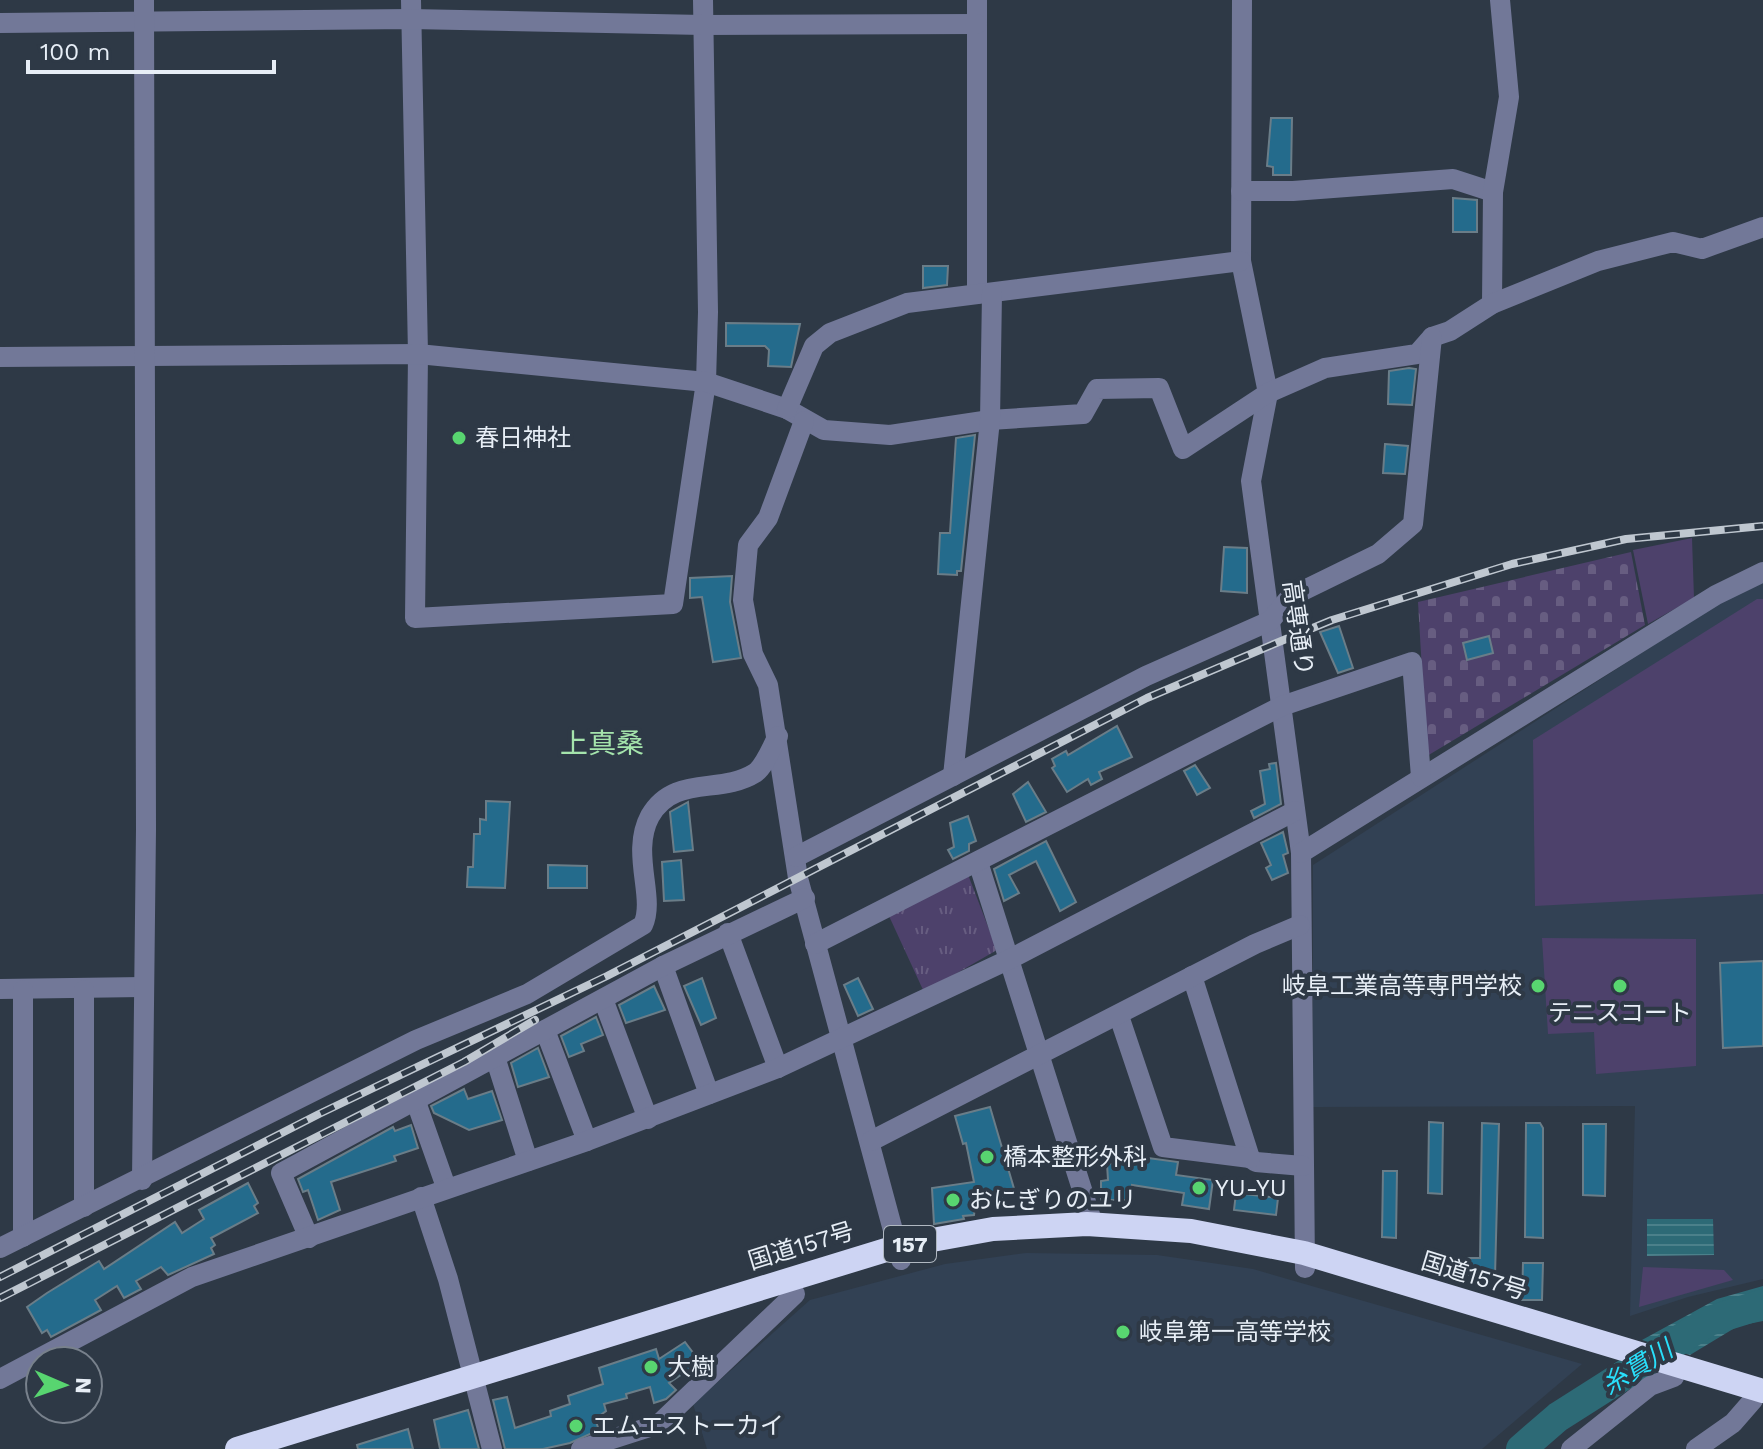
<svg xmlns="http://www.w3.org/2000/svg" width="1763" height="1449" font-family="'Work Sans','Noto Sans JP',sans-serif">
  <defs>
    <pattern id="cemetery-stones" width="16" height="16" patternUnits="userSpaceOnUse" patternTransform="scale(2)"><rect width="16" height="16" fill="#4d416b"/><path d="M2 7V4a2 2 0 0 1 4 0v3zM10 15v-3a2 2 0 0 1 4 0v3z" fill="#675d81"/></pattern>
    <pattern id="park-tufts" width="24" height="20" patternUnits="userSpaceOnUse" patternTransform="scale(2)"><rect width="24" height="20" fill="#4d416b"/><path d="M3 7l-1-3M5 7V3M7 7l1-3M15 17l-1-3M17 17v-4M19 17l1-3" fill="none" stroke="#675d81"/></pattern>
    <pattern id="water-rules" width="6" height="5" patternUnits="userSpaceOnUse" patternTransform="scale(2)"><rect width="6" height="5" fill="#2d6a76"/><path d="M0 2.5h6" fill="none" stroke="#4b808a"/></pattern>
  </defs>
  <rect width="100%" height="100%" fill="#2e3946"/>
  <!-- built -->
  <g fill="#324154">
    <path d="M1763 583V1279L1688 1297 1630 1316 1635 1106 1313 1107V865L1739 590Z"/>
    <path d="M1026 1253 1157 1255 1253 1269 1582 1364 1482 1449H707L693 1404 810 1300 945 1264Z"/>
  </g>
  <!-- grass -->
  <g fill="#4d416b">
    <path d="M1692 538 1694 598 1648 624 1633 550Z"/>
    <path d="M1757 599H1763V894L1535 906 1533 740Z"/>
    <path d="M1542 938 1696 939V1066L1596 1074 1594 1032 1548 1034Z"/>
    <path d="M1643 1267 1724 1270 1733 1280 1639 1307Z"/>
  </g>
  <!-- cemetery -->
  <path fill="url(#cemetery-stones)" d="M1631 552 1645 625 1427 756 1418 602Z"/>
  <!-- park -->
  <path fill="url(#park-tufts)" d="M967 872 997 950 924 992 889 916Z"/>
  <!-- water -->
  <g fill="url(#water-rules)">
    <path d="M1647 1219H1713L1714 1255 1647 1256Z"/>
    <path d="M1763 1286V1321L1738 1326 1690 1355 1642 1340 1717 1299Z"/>
  </g>
  <g fill="none" stroke-linecap="round" stroke-linejoin="round">
    <!-- river -->
    <path stroke="#2d6a76" stroke-width="30" d="M1521 1449 1558 1417 1709 1321 1763 1304"/>
  </g>
  <!-- building -->
  <g fill="#246b8c" stroke="#6a7d88" stroke-width="2">
    <path d="M1271 118H1292L1291 175H1273V167L1267 166Z"/>
    <path d="M1453 198 1477 200V232H1453Z"/>
    <path d="M923 266H948L947 285 923 288Z"/>
    <path d="M726 323 800 324 791 367 768 366 769 350 765 346H726Z"/>
    <path d="M1409 368 1416 369 1412 405 1388 404 1389 371Z"/>
    <path d="M975 435 961 571H957V575L938 574 940 533H950L956 438Z"/>
    <path d="M1385 444 1408 446 1405 474 1383 473Z"/>
    <path d="M1224 547 1247 548V593L1221 591Z"/>
    <path d="M732 576 730 602 741 658 713 662 702 597 690 598V578Z"/>
    <path d="M1339 626 1353 668 1338 673 1320 632Z"/>
    <path d="M1489 636 1493 653 1467 660 1463 643Z"/>
    <path d="M1117 726 1132 757 1099 772 1102 779 1091 785 1088 779 1067 792 1052 768 1055 766 1052 759 1066 751 1068 755Z"/>
    <path d="M1276 763 1281 804 1254 818 1251 811 1265 804 1260 771 1270 769 1269 764Z"/>
    <path d="M1195 765 1210 788 1197 795 1184 771Z"/>
    <path d="M1028 782 1046 812 1026 822 1013 794Z"/>
    <path d="M486 801 510 802 505 888 467 887 468 867H473L474 834H480V819L486 820Z"/>
    <path d="M688 802 693 850 674 852 670 812Z"/>
    <path d="M968 816 976 841 969 844V851L953 859 948 850 954 847 950 823Z"/>
    <path d="M1283 832 1288 853 1283 855 1288 873 1272 880 1266 868 1271 865 1261 843Z"/>
    <path d="M1046 841 1076 902 1060 911 1036 861 1009 875 1019 893 1004 901 994 869Z"/>
    <path d="M681 860 684 900 664 901 662 862Z"/>
    <path d="M548 865 587 866V888H548Z"/>
    <path d="M1763 961V1046L1723 1048 1720 963Z"/>
    <path d="M702 978 716 1018 701 1025 684 986Z"/>
    <path d="M858 978 873 1009 858 1016 844 985Z"/>
    <path d="M654 986 665 1010 626 1023 619 1005Z"/>
    <path d="M596 1017 603 1035 581 1044 584 1051 569 1057 561 1036Z"/>
    <path d="M538 1048 549 1077 518 1087 511 1063Z"/>
    <path d="M464 1089 468 1099 492 1091 502 1120 469 1130 434 1113 431 1106Z"/>
    <path d="M990 1107 1015 1192 975 1207 974 1215 963 1216 964 1219 934 1224 932 1188 974 1182 966 1143 963 1144 955 1116Z"/>
    <path d="M1429 1122 1443 1123 1442 1194 1428 1193Z"/>
    <path d="M1482 1123 1499 1124 1495 1276 1467 1275V1258H1480Z"/>
    <path d="M1526 1123H1540L1543 1128V1238L1525 1237Z"/>
    <path d="M1583 1124H1606L1605 1196 1583 1195Z"/>
    <path d="M411 1125 418 1148 394 1156 396 1161 331 1182 340 1210 318 1220 308 1190 303 1192 298 1179 393 1127 395 1131Z"/>
    <path d="M1148 1158 1178 1162 1176 1175 1213 1180 1209 1209 1182 1205 1184 1193 1132 1185V1200H1101V1181L1108 1180 1107 1164Z"/>
    <path d="M1383 1171H1397L1396 1238 1382 1237Z"/>
    <path d="M248 1183 258 1203 254 1206 258 1213 211 1238 215 1245 211 1248 214 1254 168 1275 161 1267 136 1281 141 1289 124 1298 117 1286 95 1300 101 1310 51 1337 47 1330 42 1333 27 1307 47 1293 99 1261 104 1269 175 1222 182 1233 204 1219 199 1210Z"/>
    <path d="M1236 1193 1278 1198 1276 1215 1234 1210Z"/>
    <path d="M1523 1263H1543L1542 1300H1522Z"/>
    <path d="M685 1342 700 1362 669 1383 676 1390 666 1399 654 1403 650 1387 626 1394 627 1398 604 1404 606 1411 595 1419 599 1430 570 1443 543 1449H505L493 1400 507 1397 515 1428 551 1416 550 1411 570 1404 568 1396 603 1384 599 1368 656 1349 659 1359Z"/>
    <path d="M468 1410 479 1449H440L434 1420Z"/>
    <path d="M408 1429 413 1449H358L357 1445Z"/>
  </g>
  <g fill="none" stroke-linecap="round" stroke-linejoin="round">
    <!-- minor -->
    <g stroke="#727898" stroke-width="20">
      <path d="M411 0 418 354 415 618 673 604 706 382 708 312 703 0"/>
      <path d="M977 0V294"/>
      <path d="M1242 0 1241 261 1268 393 1251 481 1301 853 1305 1268"/>
      <path d="M0 23 411 19 703 25 977 24"/>
      <path d="M1241 191H1293L1453 179 1493 192"/>
      <path d="M1492 304 1493 192 1509 97 1500 0"/>
      <path d="M0 357 418 354 706 382 787 409 824 430 890 435 990 420 1083 414 1097 389 1159 388 1183 449 1268 393 1325 368 1417 354 1432 337 1450 331 1492 304 1598 261 1673 242 1702 249 1763 227"/>
      <path d="M787 409 814 346 830 333 907 303 1241 261"/>
      <path d="M804 421 768 518 748 545 743 600 753 654 768 685 798 878 901 1260"/>
      <path d="M953 776 990 420 992 293"/>
      <path d="M1301 853 1716 595 1763 572"/>
      <path d="M796 857 1146 676 1270 621 1290 597 1378 554 1413 524 1432 337"/>
      <path d="M978 862 1093 1224"/>
      <path d="M728 933 778 1068"/>
      <path d="M815 944 1282 706 1412 662 1421 777"/>
      <path d="M663 966 709 1094"/>
      <path d="M1192 976 1250 1158 1256 1162 1303 1166"/>
      <path d="M0 989 143 987"/>
      <path d="M84 990V1207"/>
      <path d="M603 999 648 1119"/>
      <path d="M1119 1016 1163 1147 1250 1158"/>
      <path d="M545 1030 587 1141"/>
      <path d="M495 1057 528 1161"/>
      <path d="M415 1099 446 1187"/>
      <path d="M871 1141 1255 944 1300 925"/>
      <path d="M142 1180 146 829 144 0"/>
      <path d="M421 1197 448 1279 492 1449"/>
      <path d="M23 1237V990"/>
      <path d="M309 1238 281 1173 663 966 805 898"/>
      <path d="M0 1248 416 1040 527 994 643 925C656 897 630 853 650 816 674 774 720 795 755 773 765 766 772 746 778 736"/>
      <path d="M0 1379 192 1277 587 1141 778 1068 1010 959 1295 811"/>
      <path d="M581 1449 659 1424 795 1294"/>
      <path d="M1571 1449 1650 1386 1674 1377"/>
      <path d="M1696 1449 1733 1423 1753 1400"/>
    </g>
    <!-- highway -->
    <path stroke="#cdd4f3" stroke-width="24" d="M237 1449 899 1246 993 1229 1087 1224 1191 1231 1304 1253 1763 1391"/>
    <defs>
      <g id="rail">
        <path d="M0 1277 319 1114 607 976 1147 698 1274 644 1332 620 1512 564 1626 539 1763 526"/>
        <path d="M0 1298 464 1062 535 1020"/>
      </g>
    </defs>
    <!-- rail casing -->
    <use href="#rail" stroke="#bfc7d0" stroke-width="8"/>
    <!-- rail -->
    <use href="#rail" stroke="#2e3946" stroke-width="5" stroke-dasharray="15" stroke-linecap="butt"/>
  </g>
  <!-- markers -->
  <g fill="#58d570" stroke="#2e3946" stroke-width="3">
    <circle cx="459" cy="438" r="8"/>
    <circle cx="1538" cy="986" r="8"/>
    <circle cx="1620" cy="986" r="8"/>
    <circle cx="987" cy="1157" r="8"/>
    <circle cx="1199" cy="1188" r="8"/>
    <circle cx="953" cy="1200" r="8"/>
    <circle cx="1123" cy="1332" r="8"/>
    <circle cx="651" cy="1367" r="8"/>
    <circle cx="576" cy="1426" r="8"/>
  </g>
  <g text-anchor="middle" dominant-baseline="central" stroke-width="8" stroke-linejoin="round" paint-order="stroke">
    <!-- shield labels -->
    <rect fill="#2e3946" stroke="#b0b8c1" stroke-width="2" x="884" y="1226" width="52" height="36" rx="6"/>
    <g font-size="22" font-weight="bold" fill="#e7eef6">
      <text x="910" y="1244">157</text>
    </g>
    <!-- poi labels -->
    <g font-size="24" fill="#e7eef6" stroke="#2e3946" text-anchor="start">
      <text x="475" y="438">春日神社</text>
      <text x="1522" y="986" text-anchor="end">岐阜工業高等専門学校</text>
      <text x="1620" y="1013" text-anchor="middle">テニスコート</text>
      <text x="1003" y="1157">橋本整形外科</text>
      <text x="1215" y="1188">YU-YU</text>
      <text x="969" y="1200">おにぎりのユリ</text>
      <text x="1139" y="1332">岐阜第一高等学校</text>
      <text x="667" y="1367">大樹</text>
      <text x="592" y="1426">エムエストーカイ</text>
    </g>
    <!-- street labels -->
    <g font-size="24" fill="#e7eef6" stroke="#2e3946">
      <text transform="translate(1298 628) rotate(82)">高専通り</text>
      <text transform="translate(801 1246) rotate(-17)">国道157号</text>
      <text transform="translate(1474 1276) rotate(17)">国道157号</text>
    </g>
    <!-- water labels -->
    <g font-size="26" font-style="italic" fill="#29dffb" stroke="#2e3946">
      <text transform="translate(1637 1367) rotate(-32)">糸貫川</text>
    </g>
    <!-- quarter labels -->
    <g font-size="28" fill="#a5e4ac" stroke="#2e3946">
      <text x="602" y="743">上真桑</text>
    </g>
  </g>
  <!-- north arrow -->
  <g transform="translate(64 1385) rotate(92)"><circle r="38" fill="#2e3946" stroke="#78818c" stroke-width="2"/>
  <path d="M0-6L14 30L0 20L-14 30Z" fill="#58d570"/>
  <text y="-12" font-size="22" font-weight="bold" text-anchor="middle" fill="#e7eef6">N</text>
  </g>
  <!-- scale -->
  <path d="M28 60v12h246v-12" fill="none" stroke="#e7eef6" stroke-width="4"/>
  <text x="40" y="60" font-size="24" fill="#e7eef6" stroke="#2e3946" stroke-width="6" paint-order="stroke">100 m</text>
</svg>
